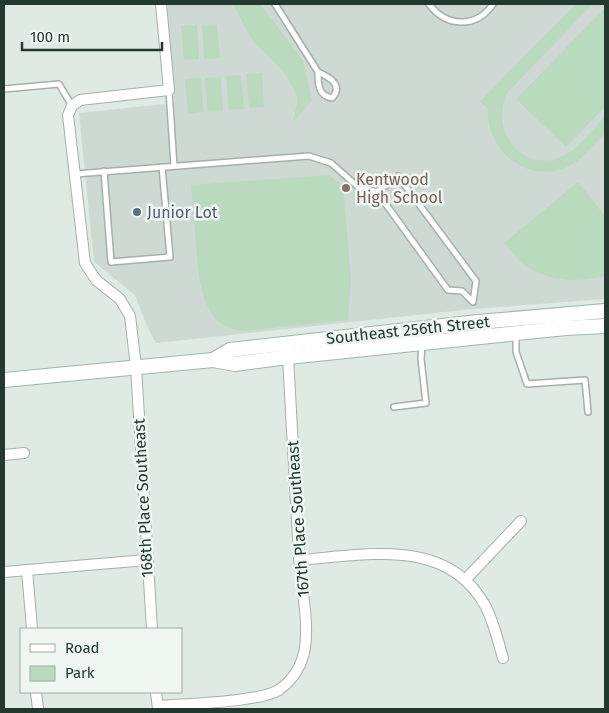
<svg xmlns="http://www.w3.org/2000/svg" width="609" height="713" font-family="'Fira Sans',sans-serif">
  <rect width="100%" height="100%" fill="#e0eae4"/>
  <!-- built -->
  <path fill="#ced9d3" d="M167 4H605V299L472 309 156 343 147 326 135 295 94 262 79 113 175 103Z"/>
  <!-- green -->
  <g fill="#badabe">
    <path d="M233 4H260L303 60 312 101 293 122 298 98 284 72 253 42Z"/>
    <path d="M576 4H593L508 92C488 130 522 175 563 156 577 150 594 128 605 116V133C593 145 581 162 565 168 525 183 486 150 488 109L480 101Z"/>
    <path d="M605 8V107L566 147 516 99Z"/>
    <path d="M217 24 220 58 204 59 202 25Z"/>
    <path d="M197 25 199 59 184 60 181 26Z"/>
    <path d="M262 73 264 107 249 108 246 74Z"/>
    <path d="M241 75 244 109 229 110 226 76Z"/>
    <path d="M221 77 223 111 208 112 205 78Z"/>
    <path d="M201 78 203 112 188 114 185 79Z"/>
    <path d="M329 175 343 186 351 279 348 320 245 331C199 329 199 276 196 243 194 224 193 205 191 185Z"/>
    <path d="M578 182 605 216V276C575 283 544 282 519 261 514 255 509 249 504 243Z"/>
  </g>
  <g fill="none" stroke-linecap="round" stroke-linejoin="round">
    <defs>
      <g id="service">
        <path d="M275 4 318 72C318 83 318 96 332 98 344 85 329 77 318 72"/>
        <path d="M429 4C446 27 476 29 493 4"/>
        <path d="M4 89 59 84 72 106"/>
        <path d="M169 90 174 166"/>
        <path d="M104 171 111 262 170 257 162 167"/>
        <path d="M75 174 309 156 331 163 358 187 377 192"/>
        <path d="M398 176 476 281 473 302 462 291 448 290 377 192Z"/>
        <path d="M516 334V352L527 384 585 380 588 412"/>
        <path d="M394 407 426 403 421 359 422 345"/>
      </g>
      <g id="minor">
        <path d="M4 455 24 453"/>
        <path d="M300 560C366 555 448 536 486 607 494 623 498 641 503 658"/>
        <path d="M27 570 32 629"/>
        <path d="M4 572 147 560"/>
        <path d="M466 579 521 521"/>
        <path d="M152 629 136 367 130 316 120 299 96 280 85 263 68 115 72 106 80 100 169 90 161 4"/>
        <path d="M36 692 38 709"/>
        <path d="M156 692 158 709"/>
        <path d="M158 706C182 704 264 702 280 689 294 679 302 665 305 648 309 619 301 587 299 557 296 491 292 424 288 357"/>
      </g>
      <g id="secondary">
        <path d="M213 360 230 350 478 322 605 311"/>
        <path d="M4 380 213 360 235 364 288 357 566 328 605 326"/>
      </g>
    </defs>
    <!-- service casing -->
    <use href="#service" stroke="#a3b1aa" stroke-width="8"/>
    <!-- minor casing -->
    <use href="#minor" stroke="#a3b1aa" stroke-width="12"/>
    <!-- secondary casing -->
    <use href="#secondary" stroke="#a0b5aa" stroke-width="16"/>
    <!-- service -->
    <use href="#service" stroke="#fff" stroke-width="5"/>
    <!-- minor -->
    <use href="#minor" stroke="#fff" stroke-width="10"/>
    <!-- secondary -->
    <use href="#secondary" stroke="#fff" stroke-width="14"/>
  </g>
  <!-- markers -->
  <circle fill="#8d6e63" stroke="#f0f7f2" stroke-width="2" cx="346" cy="188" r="5"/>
  <circle fill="#5c6f8a" stroke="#f0f7f2" stroke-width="2" cx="137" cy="212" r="5"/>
  <g text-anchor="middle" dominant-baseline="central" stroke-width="5" stroke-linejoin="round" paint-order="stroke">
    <!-- education labels -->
    <g font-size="16" fill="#785e54" stroke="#f0f7f2" text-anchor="start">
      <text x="356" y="179">Kentwood<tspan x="356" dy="18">High School</tspan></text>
    </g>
    <!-- service labels -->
    <g font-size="16" fill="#4e5e75" stroke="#f0f7f2" text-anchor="start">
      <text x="147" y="212">Junior Lot</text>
    </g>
    <!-- street labels -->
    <g font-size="16" fill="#22392f" stroke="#f0f7f2">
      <text transform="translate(408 330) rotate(-6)">Southeast 256th Street</text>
      <text transform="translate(143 498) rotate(-93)">168th Place Southeast</text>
      <text transform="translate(298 519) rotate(-94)">167th Place Southeast</text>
    </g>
  </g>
  <!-- border -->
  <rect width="609" height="713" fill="none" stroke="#22392f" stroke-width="10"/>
  <!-- legend -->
  <rect x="20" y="628" width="162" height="65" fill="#f0f7f2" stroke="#9eaba4"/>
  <rect x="30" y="644" width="25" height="8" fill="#ffffff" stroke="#9eaba4"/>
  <text x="65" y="653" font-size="15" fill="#22392f">Road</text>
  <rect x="30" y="666" width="25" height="15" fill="#badabe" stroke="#9eaba4"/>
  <text x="65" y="678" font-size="15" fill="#22392f">Park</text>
  <!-- scale -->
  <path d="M22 42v8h140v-8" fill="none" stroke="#22392f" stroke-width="2.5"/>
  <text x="30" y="42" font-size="15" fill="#22392f" stroke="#f0f7f2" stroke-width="4" paint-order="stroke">100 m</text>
</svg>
